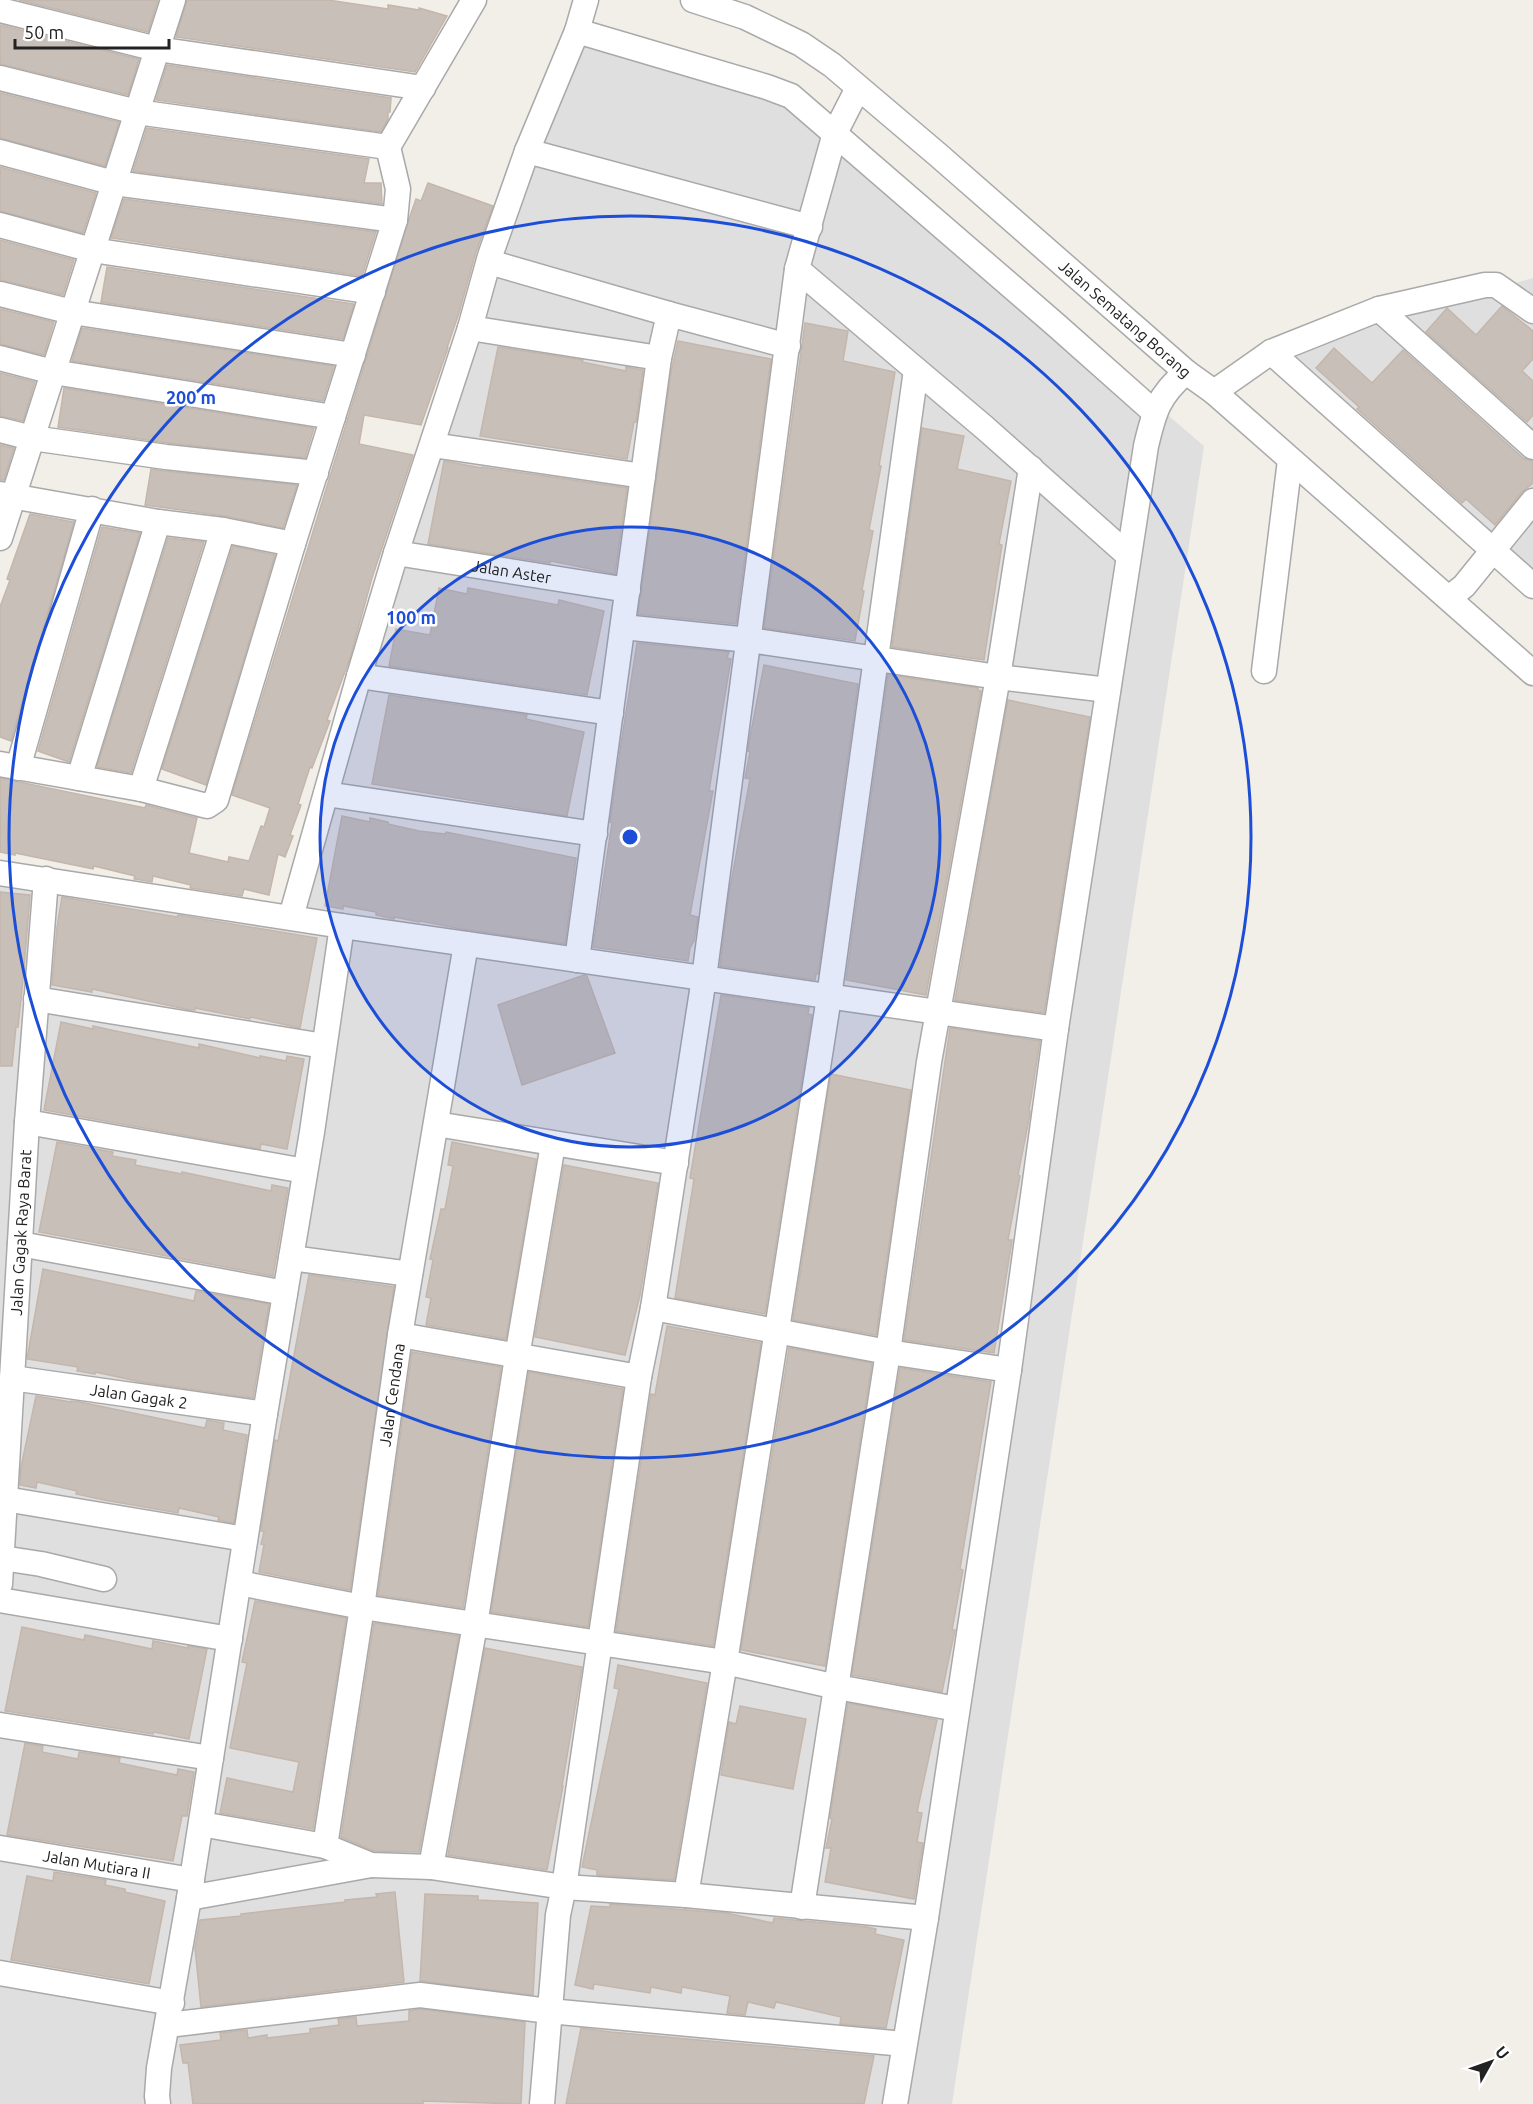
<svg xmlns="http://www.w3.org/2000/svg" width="1533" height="2104" font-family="Ubuntu,sans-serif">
  <rect width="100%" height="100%" fill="#f2efe9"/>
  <!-- residential -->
  <g fill="#e0dfdf">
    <path d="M578 29 782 80 840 135 1204 446 952 2104H0V866L287 912 398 554Z"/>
    <path d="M1533 278V585L1271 352Z"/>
  </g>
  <!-- building -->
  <g fill="#c7bfb8" stroke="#c4b6ab" stroke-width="1.5">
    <path d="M19 0H158L148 32Z"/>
    <path d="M187 0H328L388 9V5L419 10V8L447 16 415 72 176 37Z"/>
    <path d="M0 25 139 59 128 95 0 64Z"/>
    <path d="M167 65 391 98 390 112H388V119L381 132 156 100Z"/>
    <path d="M0 93 119 122 105 166 0 138Z"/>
    <path d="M147 128 369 159 364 183H381L382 204 133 171Z"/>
    <path d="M0 167 96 193 83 233 0 211Z"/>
    <path d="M428 183 493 206 476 252 459 313 447 348H448L421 425 364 415 359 444 413 455 372 578 350 658 327 720 330 721 312 768 310 767 298 804 301 805 290 835 293 836 285 857 278 854 269 895 244 889 242 896 190 888 191 885 153 876 152 882 141 880 134 879 135 876 94 866 93 869 15 853V855L0 852V778L145 808 146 805 197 818 189 853 228 862 229 857 249 861 261 826 264 827 270 808 232 795 410 216 416 199 421 201Z"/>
    <path d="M124 199 376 232 362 276 111 238Z"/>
    <path d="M0 240 74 260 63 295 0 280Z"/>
    <path d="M107 267 354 304 343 339 101 302Z"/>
    <path d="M1502 306 1533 331V359L1522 371 1533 381V415L1527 422 1426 332 1447 308 1476 335Z"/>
    <path d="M0 309 54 322 44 355 0 344Z"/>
    <path d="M805 323 848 331 843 361 895 372 879 466H881L869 530 873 531 862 590 864 591 855 641 764 628Z"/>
    <path d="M82 328 334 366 323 401 72 361Z"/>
    <path d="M678 341 771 359 736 624 638 614 671 372Z"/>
    <path d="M498 347 583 360 582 362 626 371V367L643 370 636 422H634L627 459 480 436Z"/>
    <path d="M1334 348 1372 383 1403 350 1523 458 1533 461V483L1522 492 1495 525 1466 499 1462 503 1357 409 1359 407 1316 368Z"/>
    <path d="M0 373 35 382 23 421 0 416Z"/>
    <path d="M64 388 314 428 305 458 168 443 58 427Z"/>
    <path d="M922 428 964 436 957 469 1011 481 999 544 1002 545 984 660 892 647Z"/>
    <path d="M0 445 14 448 4 480H0Z"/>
    <path d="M444 461 482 468V467L627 488 615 574 551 561 550 563 428 544Z"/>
    <path d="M151 469 164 471 297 485 283 528 225 516 145 505Z"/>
    <path d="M30 514 74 522 11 741 0 737V607L10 580 7 579Z"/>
    <path d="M102 527 140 533 69 762 38 751Z"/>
    <path d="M168 538 204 542 131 773 97 767Z"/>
    <path d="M233 546 275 555 206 785 162 769Z"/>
    <path d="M439 588 467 594 468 588 558 605 559 600 604 611 587 695 389 666 396 629 430 635Z"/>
    <path d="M637 643 729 652 727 658 731 659 709 791H713L690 915 698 917 694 941 690 948 688 961 593 947 612 823 610 822 621 744Z"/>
    <path d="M764 665 858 684 818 974H816L815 980 720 966 729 894 750 779 745 778 750 752 748 751 749 742Z"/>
    <path d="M888 675 978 688V690L981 691 926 995 846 980Z"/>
    <path d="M389 695 527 715 526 719 584 732 567 816 372 784Z"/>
    <path d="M1008 700 1090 717 1044 1013 955 1000Z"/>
    <path d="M342 816 370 822V818L388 822V824L419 831 445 834 446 832 576 858 565 944 456 928 420 921 419 922 394 917V919L376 915V912L343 906V909L325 906Z"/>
    <path d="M0 892 30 895 23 980 18 1027H16L12 1066H0Z"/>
    <path d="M62 897 177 917 178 915 317 938 300 1028 251 1017 250 1019 195 1008V1010H190L92 989V992L52 985 57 927Z"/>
    <path d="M584 975 587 976 615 1053 522 1085 498 1005Z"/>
    <path d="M721 995 809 1008 808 1014 812 1015 765 1314 675 1298 694 1179 690 1178Z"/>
    <path d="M61 1022 93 1029V1026L111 1030 199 1048V1044L260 1058V1056L286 1061 287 1056 304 1059 287 1149 261 1144 260 1149 44 1110Z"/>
    <path d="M950 1028 1040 1041 1029 1111H1030V1114L1018 1175 1020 1176 1008 1240H1012L994 1353 904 1340Z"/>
    <path d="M831 1074 911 1090 876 1335 793 1320Z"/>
    <path d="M57 1142 113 1152 112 1156 136 1160 135 1165 182 1174V1172L271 1191 272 1185 288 1188 273 1276 39 1232Z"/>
    <path d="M452 1142 536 1159 506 1339 426 1325 431 1298 426 1297 433 1260 430 1259 441 1209H445L453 1166 448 1165Z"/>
    <path d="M564 1165 658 1183 640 1295 625 1355 535 1337Z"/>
    <path d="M43 1269 194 1301 196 1291 269 1304 253 1398 141 1382 95 1372V1374L77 1371 78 1367 27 1359Z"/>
    <path d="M309 1275 394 1287 350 1590 259 1572 264 1545 261 1544 264 1532 261 1531 275 1440 278 1441Z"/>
    <path d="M667 1326 761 1343 713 1646 616 1631 651 1394 655 1395Z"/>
    <path d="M789 1348 872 1363 825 1666 741 1650Z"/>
    <path d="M412 1352 501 1367 463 1608 378 1595Z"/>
    <path d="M900 1368 991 1382 960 1569 963 1570 952 1630H955L942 1692 852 1675Z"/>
    <path d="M529 1372 623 1389 588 1627 491 1612Z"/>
    <path d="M36 1396 71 1402V1401L80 1402 205 1428 207 1420 224 1423 223 1430 247 1435 234 1523 218 1520 219 1517 179 1508 178 1513 104 1500 76 1494 77 1491 37 1482 36 1488 20 1485 21 1467Z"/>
    <path d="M255 1601 346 1618 313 1829 220 1813 227 1778 293 1792 299 1762 230 1748 247 1663 242 1662Z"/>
    <path d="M374 1623 459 1636 419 1852 374 1851 341 1837Z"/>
    <path d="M22 1627 84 1640 85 1635 152 1649 153 1641 188 1648V1646L207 1649 189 1739 154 1732 153 1734 5 1711Z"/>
    <path d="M485 1648 582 1667 562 1786H563L547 1870 448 1855Z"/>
    <path d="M618 1665 707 1683 674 1880 597 1875V1870L582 1867 619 1689 614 1688Z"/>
    <path d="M848 1703 937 1720 917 1812 922 1813 917 1842 923 1843 914 1899 825 1882 831 1848H826L832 1819 830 1818Z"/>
    <path d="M740 1706 806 1719 793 1789 721 1775 729 1722 736 1724Z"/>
    <path d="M25 1743 43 1746 42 1752 78 1759 79 1752 120 1758 119 1763 177 1775 178 1769 194 1772 187 1816H182L173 1861 7 1835Z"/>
    <path d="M54 1872 106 1880 105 1885 125 1889V1892L165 1901 149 1984 11 1960 27 1876 53 1881Z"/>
    <path d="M395 1892 404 1982 201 2007 195 1948 200 1920 241 1916V1914L266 1911 345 1902V1900L377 1897 376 1894Z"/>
    <path d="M425 1894 478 1896V1900L538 1903 533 1995 420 1981Z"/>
    <path d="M610 1904 726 1913 773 1923 774 1918 867 1927 876 1929 875 1934 904 1940 886 2028 840 2024 841 2017 776 2002 774 2008 748 2002 745 2015 727 2013 730 1996 682 1987 681 1993 651 1987 650 1993 594 1984 593 1989 575 1985 591 1906 610 1907Z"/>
    <path d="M420 2009 525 2022 521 2104 423 2101V2104H193L188 2063H183L180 2045 221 2040 220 2033 247 2030 248 2038 267 2035V2038L310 2033V2029L339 2025 338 2019 356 2017 357 2026 409 2021V2011Z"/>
    <path d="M581 2028 611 2032 874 2056 864 2104H566Z"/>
  </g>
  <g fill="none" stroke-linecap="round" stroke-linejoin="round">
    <defs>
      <g id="minor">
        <path id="s1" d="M693 0 745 17 801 44 832 65 937 154 1186 372 1214 392 1533 673"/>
        <path d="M0 10 157 49 423 88"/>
        <path d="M577 31 767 87 791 96 1056 325 1154 412"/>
        <path d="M0 78 137 112 388 147"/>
        <path d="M527 151 810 227"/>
        <path d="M0 152 114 183 395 220"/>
        <path d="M0 225 92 250 373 292"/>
        <path d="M489 262 669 314"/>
        <path d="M797 269 985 428 1128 555"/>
        <path d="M0 294 72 312 353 355"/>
        <path d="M1379 309 1533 447"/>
        <path d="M470 328 659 358"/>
        <path d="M1271 352 1533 586"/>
        <path d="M0 358 53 372 333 417"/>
        <path d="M1214 392 1271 352 1379 309 1485 285H1496L1533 311"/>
        <path d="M0 430 32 438 166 457 316 473"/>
        <path d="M432 445 643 476"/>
        <path d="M0 494 158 522 223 530 293 544"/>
        <path d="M0 538 173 0"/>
        <path id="s2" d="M396 553 628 590"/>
        <path d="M1449 598 1464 586 1533 501"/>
        <path d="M623 627 749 640 998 677 1108 690"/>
        <path d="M1264 671 1290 460"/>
        <path d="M359 676 611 713"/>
        <path d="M0 764 141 789 207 806 216 800 293 544 395 220 398 189 388 147 474 0"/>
        <path d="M18 768 92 509"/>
        <path d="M79 778 158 522"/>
        <path d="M141 789 223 530"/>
        <path d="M326 794 595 834"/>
        <path d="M0 873 342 926 1056 1029"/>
        <path d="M291 917 359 676 396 553 470 328 490 256 527 151 577 31 586 0"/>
        <path d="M577 960 659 358 669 314 788 346"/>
        <path d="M36 999 324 1046"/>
        <path d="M27 1122 305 1171"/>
        <path d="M436 1124 676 1163"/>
        <path d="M20 1244 285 1293"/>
        <path d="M291 1258 410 1274"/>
        <path d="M653 1308 888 1352 1009 1370"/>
        <path d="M400 1335 639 1377"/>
        <path id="s3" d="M12 1378 265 1414"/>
        <path d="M5 1499 245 1539"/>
        <path d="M2 1558 41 1564 104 1579"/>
        <path d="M239 1583 362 1607 725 1662 837 1687 957 1709"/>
        <path id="s4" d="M0 1584 27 1122 46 879"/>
        <path d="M0 1600 230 1639"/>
        <path d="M0 1725 211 1758"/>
        <path d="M201 1824 325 1846 371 1865 431 1867 564 1887 686 1895 926 1918"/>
        <path id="s5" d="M325 1846 362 1607 400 1335 466 944"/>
        <path id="s6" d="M0 1848 192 1880"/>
        <path d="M431 1867 475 1625 517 1357 553 1144"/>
        <path d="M686 1895 725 1662 829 997 916 370"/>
        <path d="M189 1898 371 1865"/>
        <path d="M802 1907 888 1352 929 1062 998 677 1031 468"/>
        <path d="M0 1973 172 2003"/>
        <path d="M168 2025 420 1995 549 2011 904 2044"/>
        <path d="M158 2104 157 2096 159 2068 189 1898 265 1414 312 1132 342 926"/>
        <path d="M542 2104 558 1915 564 1887 639 1377 653 1308 704 978 797 269 835 133 858 88"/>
        <path d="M895 2104 926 1918 1009 1370 1056 1029 1146 446C1154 412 1158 396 1186 372"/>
      </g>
    </defs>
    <!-- minor casing -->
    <use href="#minor" stroke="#a9a9a9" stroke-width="27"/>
    <!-- minor -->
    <use href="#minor" stroke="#fff" stroke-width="24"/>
  </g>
  <!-- distance rings -->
  <circle cx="630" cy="837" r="310" fill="#1d4ed8" fill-opacity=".12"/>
  <g fill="none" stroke="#1d4ed8" stroke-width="3">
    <circle cx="630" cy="837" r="310"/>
    <circle cx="630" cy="837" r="621"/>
  </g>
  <g text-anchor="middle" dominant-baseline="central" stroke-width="5" stroke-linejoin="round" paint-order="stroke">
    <!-- street labels -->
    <g font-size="16" fill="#222" stroke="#fff">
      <text stroke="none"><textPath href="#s1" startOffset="542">Jalan Sematang Borang</textPath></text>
      <text stroke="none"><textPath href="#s2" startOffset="117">Jalan Aster</textPath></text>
      <text stroke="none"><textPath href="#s4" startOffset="352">Jalan Gagak Raya Barat</textPath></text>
      <text stroke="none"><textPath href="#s5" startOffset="456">Jalan Cendana</textPath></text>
      <text stroke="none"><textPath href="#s3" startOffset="128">Jalan Gagak 2</textPath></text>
      <text stroke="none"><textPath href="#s6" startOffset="98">Jalan Mutiara II</textPath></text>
    </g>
  </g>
  <circle cx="630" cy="837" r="9" fill="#1d4ed8" stroke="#fff" stroke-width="3"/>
  <g font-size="18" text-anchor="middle" font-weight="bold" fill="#1d4ed8" stroke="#fff" stroke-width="5" stroke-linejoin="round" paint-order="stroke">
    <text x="191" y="404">200 m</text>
    <text x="411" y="624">100 m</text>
  </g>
  <!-- north arrow -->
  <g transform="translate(1491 2062) rotate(50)" stroke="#ffffff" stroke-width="4.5" paint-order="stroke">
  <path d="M0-4.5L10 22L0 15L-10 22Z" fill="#222222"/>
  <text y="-9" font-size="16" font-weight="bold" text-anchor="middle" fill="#222222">U</text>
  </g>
  <!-- scale -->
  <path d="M15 39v9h154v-9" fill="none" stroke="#222222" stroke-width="3"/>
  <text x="24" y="39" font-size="18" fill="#222222" stroke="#ffffff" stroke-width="4.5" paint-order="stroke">50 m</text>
</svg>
